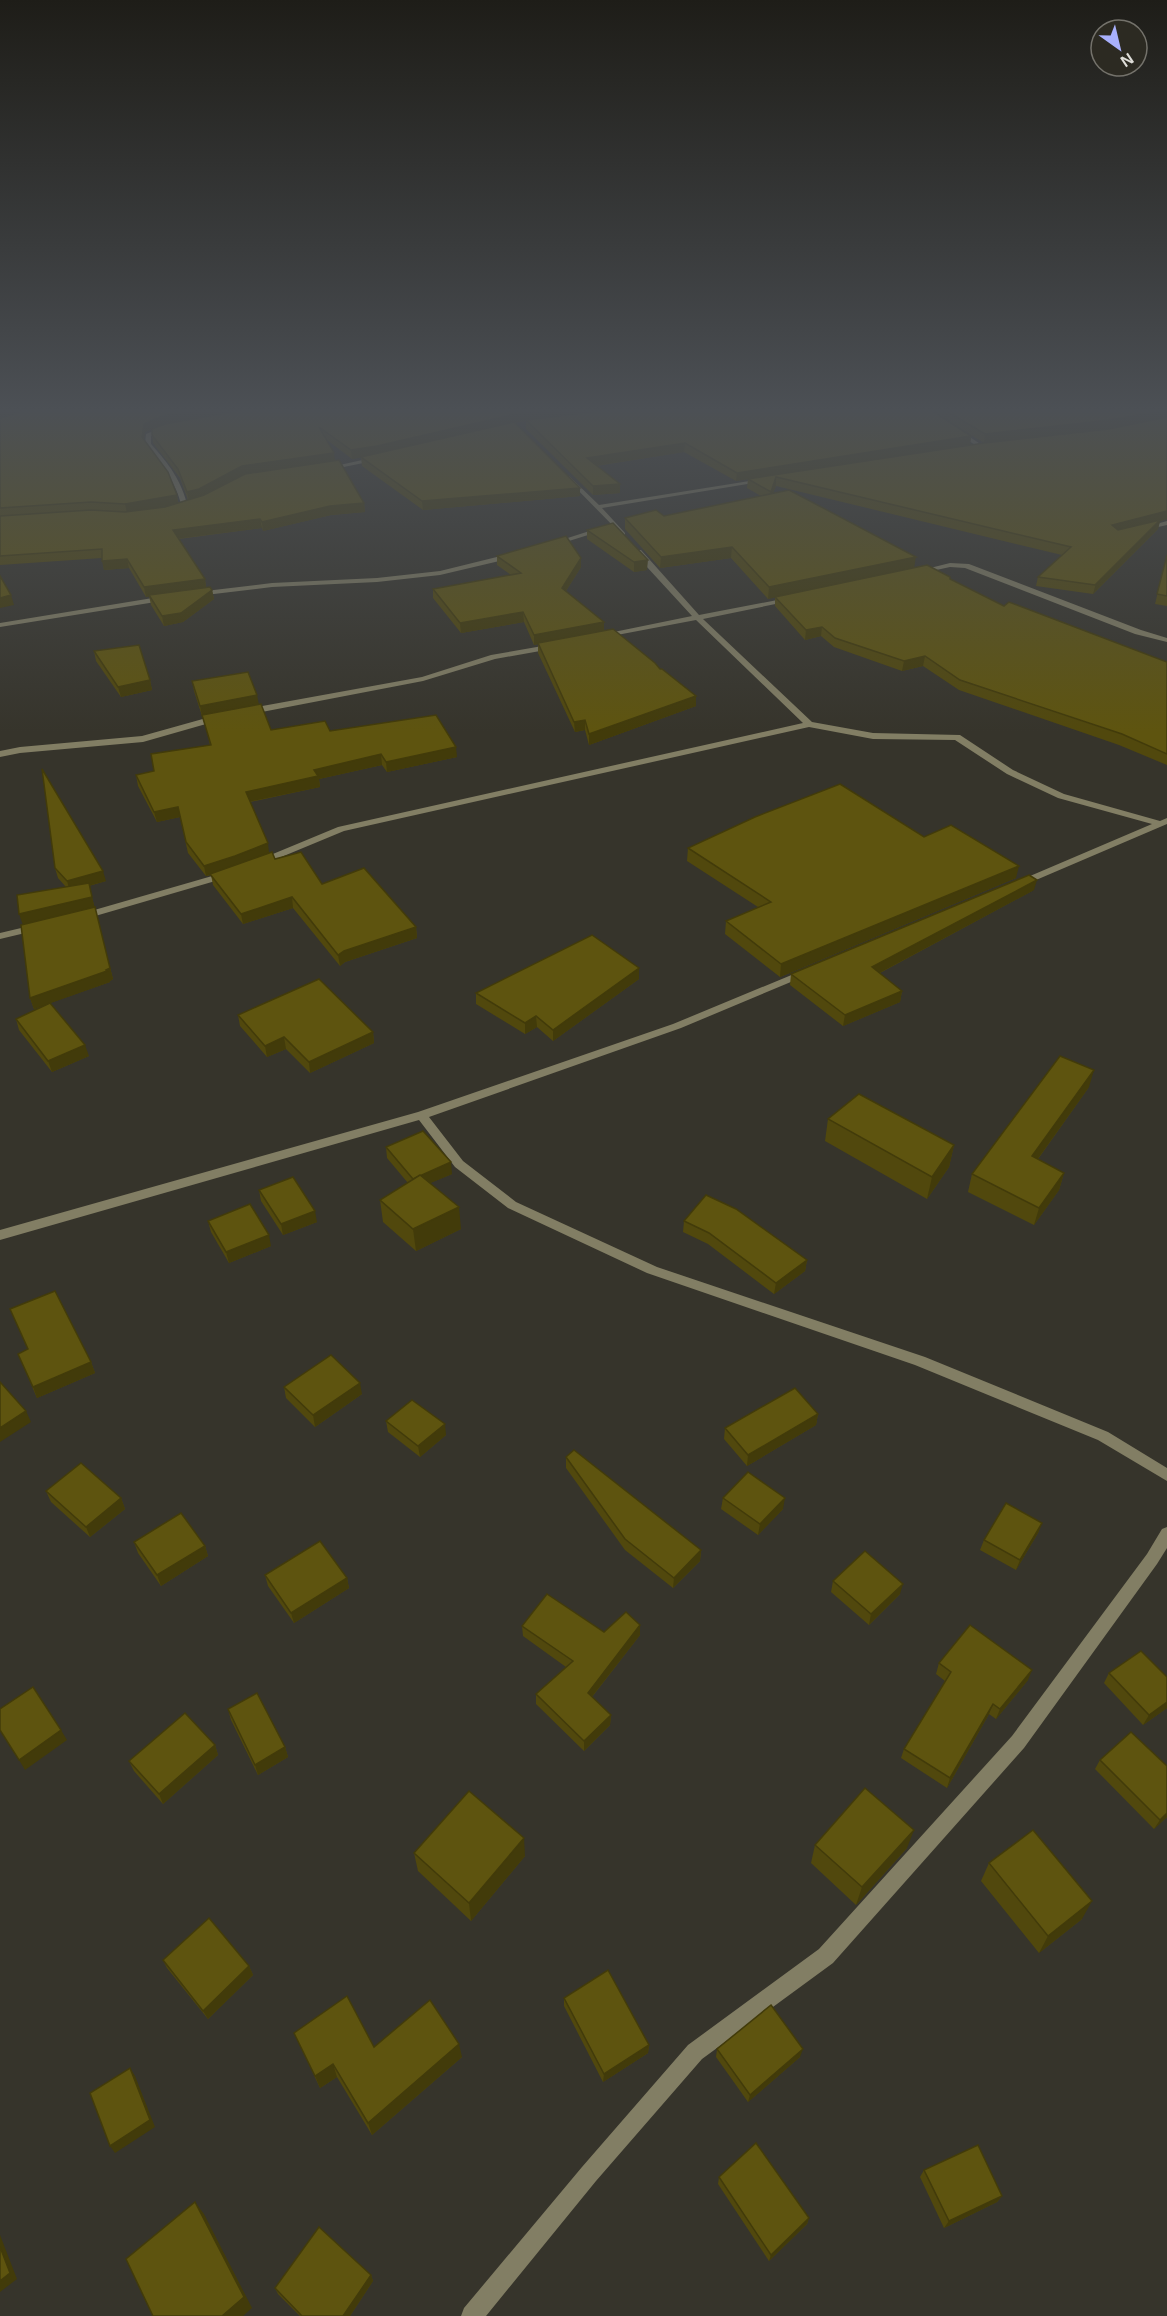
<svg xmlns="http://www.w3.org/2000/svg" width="1167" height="2316" font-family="Arial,sans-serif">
  <rect width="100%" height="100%" fill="#36342b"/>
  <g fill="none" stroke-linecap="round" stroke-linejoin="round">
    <!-- street -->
    <g fill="#827e64" fill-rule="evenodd">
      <path d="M166 426 168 429 151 436V444C169 464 182 481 188 508L185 510 182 508C176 481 162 465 145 444L146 434Z"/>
      <path d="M957 429 959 430 985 447 980 448 955 432Z"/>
      <path d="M376 457 378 458V460L329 470 326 468Z"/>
      <path d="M569 476 599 505 762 479 765 481 602 508 625 533V535L623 536 567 479 566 478Z"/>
      <path d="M1167 521V525L1145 530 1142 528Z"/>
      <path d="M602 527 605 529 604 530 553 546 549 544Z"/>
      <path d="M635 550H641L699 615 793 597 794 599 790 601 703 619 812 722 873 733 960 735 1013 770 1064 794 1160 821 1167 818V824L1022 886H1016V882L1152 824 1058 798 1007 774 955 740 873 739 809 727 344 831 262 865H256V861L338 827 803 723 696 620 601 638 600 636 604 634 692 616 635 554Z"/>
      <path d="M513 553 517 555 516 557 440 575 377 582 272 587 197 596 193 594 197 592 272 583 377 578 440 571Z"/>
      <path d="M950 563 969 564 1141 630 1167 638V642L1135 634 965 568 950 567 918 574 914 572Z"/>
      <path d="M165 596H168V600L0 627V623Z"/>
      <path d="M554 644 558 646 557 648 495 659 423 681 246 715 242 712 246 709 422 677 491 655Z"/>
      <path d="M217 715 221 718 220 720 143 742 20 753 0 757V751L20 747 142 736Z"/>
      <path d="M226 872 231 875 229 877 85 919 81 920 76 917 77 915Z"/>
      <path d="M38 924 43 927 42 929 0 939V933Z"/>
      <path d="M806 969 810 970 811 972 810 974 681 1028 429 1117 463 1161 516 1202 657 1267 925 1357 1108 1432 1167 1468V1481L1098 1440 915 1365 647 1273 508 1208 455 1167 419 1120 0 1240V1230L418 1112 673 1024Z"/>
      <path d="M1167 1527V1548L1157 1564 1024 1748 833 1963 702 2059 596 2181 486 2316H461L464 2308 582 2167 688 2045 819 1949 1012 1736 1147 1554 1162 1529Z"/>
    </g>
  </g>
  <!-- wall -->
  <g fill="#51480d" fill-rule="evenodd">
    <path d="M0 408H1167V519L1160 521 1158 529 1093 594 1036 586 1038 577 1062 555 776 486 773 493 914 568 950 579 1004 606 1167 662V765L1119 745 959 690 923 666 902 671 834 647 821 636 805 640 775 606V597L768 599 731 558 660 568 625 529V518L664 516 761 496 747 488 748 479 736 481 684 452 596 466 620 484V493L593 495 526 429V421L513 423 580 488V496L423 510 362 466 361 457 352 459 327 440 335 461 364 503 365 512 331 515 263 531 262 528 179 539 205 579 206 587 212 590 214 599 183 622 164 626 151 605 149 596 146 597 129 568 104 570 102 558 0 565ZM944 418 984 443 1107 429 1130 425 1109 429 970 445 971 436ZM181 421 152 435 153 443 180 478 188 500 178 503 177 495 144 440 145 432 164 424ZM176 504 165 507 139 511Z"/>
    <path d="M587 530 647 570 634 572 587 539Z"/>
    <path d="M1167 555V606L1155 604Z"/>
    <path d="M497 556 581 567 566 591 604 631 660 669 696 706 589 745 585 730 575 732 538 653V644L534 645 524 622 461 633 433 598V589L511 575 497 565Z"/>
    <path d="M94 651 150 680 152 690 121 697 96 661Z"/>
    <path d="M192 681 259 704 271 730 330 731 457 757 387 772 382 765 319 779 320 787 250 802 269 853 275 859 322 884 416 927 417 938 345 962 340 966 293 908 243 924 213 885 211 875 206 876 188 853 180 817 157 822 138 786 136 775 154 771 210 745 203 716H202L194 691Z"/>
    <path d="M924 837 1016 878 780 977 725 934 726 921 758 907 687 861 688 848Z"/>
    <path d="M55 868 106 881 89 886 113 979 110 981V982L50 1003 89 1056 52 1072 19 1030 16 1019 47 1004 34 1009 30 998 66 887 58 878Z"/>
    <path d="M1034 890 880 973 902 991 900 1002 843 1026 790 985 791 974Z"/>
    <path d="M639 979 553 1041 537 1027 525 1034 476 1004V993Z"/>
    <path d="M238 1015 373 1032 374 1043 310 1073 286 1049 267 1057 240 1026Z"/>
    <path d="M1089 1087 1038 1159 1064 1173 1059 1190 1034 1225 968 1192 972 1174Z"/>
    <path d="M828 1119 954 1145 949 1167 927 1199 825 1141Z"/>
    <path d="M386 1147 452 1174 430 1183 461 1229 416 1251 383 1222 380 1200 408 1183 387 1158Z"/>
    <path d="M259 1190 317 1222 283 1235 261 1201Z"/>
    <path d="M208 1221 271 1246 229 1263 211 1232Z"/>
    <path d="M684 1221 807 1260 805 1271 774 1294 708 1244 683 1232Z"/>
    <path d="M10 1309 91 1362 95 1373 37 1398 18 1354 28 1350Z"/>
    <path d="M284 1387 362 1394 315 1427 286 1398Z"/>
    <path d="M818 1414 816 1425 747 1466 724 1439 725 1428Z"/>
    <path d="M386 1421 446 1435 420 1457 388 1432Z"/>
    <path d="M566 1457 701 1550 700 1561 673 1588 625 1550 566 1468Z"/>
    <path d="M46 1491 121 1498 125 1509 90 1537 51 1502Z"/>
    <path d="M723 1498 783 1509 758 1535 721 1509Z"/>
    <path d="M1042 1523 1038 1533 1016 1570 980 1550 984 1540Z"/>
    <path d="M134 1542 205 1546 208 1556 161 1586 138 1553Z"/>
    <path d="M265 1575 347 1578 349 1588 294 1623 268 1586Z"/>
    <path d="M833 1581 900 1594 869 1625 831 1592Z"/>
    <path d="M522 1626 640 1635 592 1697 611 1715 610 1725 584 1751 536 1704V1694L566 1667 523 1636Z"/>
    <path d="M939 1663 1028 1680 996 1719 989 1714 947 1788 901 1758 904 1749 945 1681 936 1674Z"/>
    <path d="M1109 1673 1167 1708 1143 1725 1104 1683Z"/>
    <path d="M228 1709 285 1747 288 1757 258 1775 231 1720Z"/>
    <path d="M215 1745 218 1755 163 1804 134 1771 129 1761Z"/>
    <path d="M1100 1760 1167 1817 1154 1829 1095 1769Z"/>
    <path d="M815 1845 907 1848 856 1905 811 1863Z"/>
    <path d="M414 1853 525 1856 471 1921 418 1871Z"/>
    <path d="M989 1863 1082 1919 1039 1953 981 1881Z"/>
    <path d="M163 1960 249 1966 253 1975 208 2019 167 1968Z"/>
    <path d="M564 1998 649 2045 648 2053 603 2082 564 2006Z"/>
    <path d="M294 2033 374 2047 462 2057 372 2135 337 2077 320 2088Z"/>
    <path d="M717 2049 800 2057 748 2102 716 2057Z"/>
    <path d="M924 2170 1002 2196 997 2202 944 2228 920 2177Z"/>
    <path d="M719 2177 809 2218 807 2224 769 2261 718 2184Z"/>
    <path d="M371 2275 373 2281 350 2316H300L278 2294 275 2288Z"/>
  </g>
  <!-- shaded-wall -->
  <g fill="#423b0a">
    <path d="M8 408H38L0 419V410Z"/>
    <path d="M211 408H262L164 424 145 432 143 445 142 437 144 424 162 416Z"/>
    <path d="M567 408H637L515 422 378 455 352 459 351 450 515 414Z"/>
    <path d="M1167 410V418L1107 429 984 443 985 434Z"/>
    <path d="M971 436 970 445 736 481 737 473Z"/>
    <path d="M685 443 684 452 587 467V458Z"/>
    <path d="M334 453 335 461 244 475 200 498 189 501 187 492 242 466Z"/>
    <path d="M776 477V486L770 501 771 492Z"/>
    <path d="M620 484V493L593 495V486Z"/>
    <path d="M580 488V496L423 510 422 501Z"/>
    <path d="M177 495 178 504 127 513 125 504Z"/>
    <path d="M364 503 365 512 331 515 263 531 262 522 330 506Z"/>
    <path d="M1167 511V519L1160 521 1158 529 1093 594 1112 525Z"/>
    <path d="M260 519 262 528 175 539 173 530Z"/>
    <path d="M732 547 731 558 660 568 661 557Z"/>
    <path d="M916 557 914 568 768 599 769 587Z"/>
    <path d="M581 558V567L562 597V588Z"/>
    <path d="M127 559 129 568 104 570 102 561Z"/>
    <path d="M648 560 647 570 634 572V562Z"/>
    <path d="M205 579 206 588 146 597 144 587Z"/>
    <path d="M212 590 214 599 183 622 164 626 162 616Z"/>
    <path d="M11 595 14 605 0 608V598Z"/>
    <path d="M523 612 524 622 461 633 460 623Z"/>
    <path d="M604 622V632L534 645V635Z"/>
    <path d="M822 627 821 636 805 640 806 630Z"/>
    <path d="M925 656 923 666 902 671 904 661Z"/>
    <path d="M150 680 152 690 121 697 118 687Z"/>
    <path d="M257 695 259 705 202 716 200 706Z"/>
    <path d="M696 696V706L589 745V734Z"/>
    <path d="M585 720V730L575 732 574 722Z"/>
    <path d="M456 747 457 757 387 772 386 762Z"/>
    <path d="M381 754 382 765 319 779 320 787 248 802 246 792 314 770Z"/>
    <path d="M178 807 180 817 157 822 154 812Z"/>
    <path d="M268 843 269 853 237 867 206 876 204 866Z"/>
    <path d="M1019 866 1016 878 780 977 781 964Z"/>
    <path d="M103 871 106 881 70 891 67 881Z"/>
    <path d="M1037 880 1034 890 870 978 872 967Z"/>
    <path d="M92 897 113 979 110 981V982L34 1009 30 998 106 970 23 925 19 914Z"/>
    <path d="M292 897 293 908 243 924 241 914Z"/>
    <path d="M416 927 417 938 345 962 340 966 338 955 344 951Z"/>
    <path d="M639 968V979L553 1041V1030Z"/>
    <path d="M902 991 900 1002 843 1026 845 1015Z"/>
    <path d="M536 1016 537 1027 525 1034V1023Z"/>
    <path d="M373 1032 374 1043 310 1073 309 1062Z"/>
    <path d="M284 1037 286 1049 267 1057 265 1046Z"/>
    <path d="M85 1045 89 1056 52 1072 48 1061Z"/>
    <path d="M1094 1070 1089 1087 1027 1174 1032 1156Z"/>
    <path d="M954 1145 949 1167 927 1199 932 1177Z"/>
    <path d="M451 1162 452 1174 414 1190 413 1179Z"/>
    <path d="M1064 1173 1059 1190 1034 1225 1039 1208Z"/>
    <path d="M459 1207 461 1229 416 1251 413 1229Z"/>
    <path d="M315 1211 317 1222 283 1235 281 1224Z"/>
    <path d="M269 1235 271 1246 229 1263 226 1252Z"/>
    <path d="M807 1260 805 1271 774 1294 776 1283Z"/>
    <path d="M91 1362 95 1373 37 1398 33 1387Z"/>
    <path d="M360 1383 362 1394 315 1427 313 1415Z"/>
    <path d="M26 1411 31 1422 0 1442V1428Z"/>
    <path d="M818 1414 816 1425 747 1466 748 1455Z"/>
    <path d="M445 1424 446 1435 420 1457 418 1446Z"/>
    <path d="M121 1498 125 1509 90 1537 86 1527Z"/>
    <path d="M785 1498 783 1509 758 1535 760 1524Z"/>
    <path d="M1042 1523 1038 1533 1016 1570 1020 1560Z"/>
    <path d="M205 1546 208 1556 161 1586 157 1575Z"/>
    <path d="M701 1550 700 1561 673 1588 674 1578Z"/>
    <path d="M347 1578 349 1588 294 1623 291 1613Z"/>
    <path d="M903 1584 900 1594 869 1625 871 1614Z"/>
    <path d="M640 1625V1635L587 1703 588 1693Z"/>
    <path d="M1032 1670 1028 1680 996 1719 1000 1709Z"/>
    <path d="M1167 1702V1708L1143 1725 1149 1715Z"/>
    <path d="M993 1704 989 1714 947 1788 950 1778Z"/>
    <path d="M611 1715 610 1725 584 1751V1741Z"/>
    <path d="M61 1730 67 1740 25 1770 19 1760Z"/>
    <path d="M215 1745 218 1755 163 1804 159 1794Z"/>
    <path d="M285 1747 288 1757 258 1775 255 1765Z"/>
    <path d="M1167 1813V1817L1154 1829 1160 1820Z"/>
    <path d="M914 1830 907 1848 856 1905 862 1887Z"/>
    <path d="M524 1838 525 1856 471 1921 469 1903Z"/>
    <path d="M1092 1901 1082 1919 1039 1953 1048 1936Z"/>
    <path d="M249 1966 253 1975 208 2019 203 2011Z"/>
    <path d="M459 2044 462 2057 372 2135 368 2123Z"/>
    <path d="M649 2045 648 2053 603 2082 604 2074Z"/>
    <path d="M803 2049 800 2057 748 2102 750 2095Z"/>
    <path d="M333 2064 337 2077 320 2088 315 2076Z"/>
    <path d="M130 2068 135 2076 155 2127 115 2153 110 2146Z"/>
    <path d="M1002 2196 997 2202 944 2228 949 2221Z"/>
    <path d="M195 2202 204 2214 252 2308 243 2316H222Z"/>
    <path d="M809 2218 807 2224 769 2261 771 2255Z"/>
    <path d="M0 2235 17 2279 0 2292Z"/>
    <path d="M371 2275 373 2281 350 2316H343Z"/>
  </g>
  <!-- building -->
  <g fill="#5e540f" stroke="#423b0a" stroke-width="1.5">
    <path d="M34 408H211L162 416 144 424 142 437 168 472 177 495 125 504 91 502 0 508V418Z"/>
    <path d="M253 408H567L515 414 377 446 351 450 319 427 334 453 242 466 199 489 187 492 178 469 152 435V429L165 424Z"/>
    <path d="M625 408H928L971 436 737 473 685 443 587 458 620 484 593 486 526 420Z"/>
    <path d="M941 408H1167V410L1109 420 985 434Z"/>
    <path d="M1167 417V511L1112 525 1118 530 1160 520 1095 585 1038 577 1071 547 776 477 771 492 748 479 984 443 1109 429Z"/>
    <path d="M514 422 580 488 422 501 361 457Z"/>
    <path d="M339 460 364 503 330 506 262 522 260 519 173 530 205 579 144 587 127 559 102 561V549L0 556V516L91 510 125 512 165 507 204 495 245 474Z"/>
    <path d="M789 490 916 557 769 587 732 547 661 557 625 518 656 510 664 516Z"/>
    <path d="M613 523 648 560 634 562 587 530Z"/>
    <path d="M566 536 581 558 562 588 604 622 534 635 523 612 460 623 433 589 521 573 497 556Z"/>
    <path d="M1167 555V596L1157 594Z"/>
    <path d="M927 565 950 577V579L1004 606 1009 602 1167 662V754L1122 734 960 680 925 656 904 661 835 638 822 627 806 630 775 597Z"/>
    <path d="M0 576 11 595 0 598Z"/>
    <path d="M210 587 212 590 181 613 162 616 149 595Z"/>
    <path d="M613 629 655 663 660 669H662L696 696 589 734 585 720 574 722 538 643Z"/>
    <path d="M139 645 150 680 118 687 94 651Z"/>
    <path d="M248 672 257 695 200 706 192 681Z"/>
    <path d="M261 704 271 730 325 721 330 731 436 715 456 747 386 762 381 754 314 770 318 776 246 792 268 843 235 856 204 866 186 842 178 807 154 812 136 775 154 771 151 754 211 745 202 715Z"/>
    <path d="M42 769 103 871 67 881 55 868Z"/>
    <path d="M840 784 924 837 951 825 1019 866 781 964 726 921 771 902 688 848 755 817Z"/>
    <path d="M272 852 275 859 301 852 322 884 364 868 416 927 344 951 338 955 292 897 241 914 210 874Z"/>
    <path d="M1029 875 1037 880 872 967 902 991 845 1015 791 974Z"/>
    <path d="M89 883 92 897 19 914 17 895Z"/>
    <path d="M95 907 110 968 106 970 107 971 30 998 21 925Z"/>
    <path d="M592 935 639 968 553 1030 536 1016 525 1023 476 993Z"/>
    <path d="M319 979 373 1032 309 1062 284 1037 265 1046 238 1015Z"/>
    <path d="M50 1003 85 1045 48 1061 16 1019Z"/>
    <path d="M1060 1056 1094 1070 1032 1156 1064 1173 1039 1208 972 1174Z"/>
    <path d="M859 1094 954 1145 932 1177 828 1119Z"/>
    <path d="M423 1131 451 1162 413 1179 386 1147Z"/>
    <path d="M420 1175 459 1207 413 1229 380 1200Z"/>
    <path d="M293 1177 315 1211 281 1224 259 1190Z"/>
    <path d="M706 1195 736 1209 807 1260 776 1283 709 1233 684 1221Z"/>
    <path d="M250 1204 269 1235 226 1252 208 1221Z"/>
    <path d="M55 1291 91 1362 33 1387 18 1354 28 1349 10 1309Z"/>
    <path d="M331 1355 360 1383 313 1415 284 1387Z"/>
    <path d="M0 1382 26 1411 0 1428Z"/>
    <path d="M795 1388 818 1414 748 1455 725 1428Z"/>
    <path d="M412 1400 445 1424 418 1446 386 1421Z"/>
    <path d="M574 1450 701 1550 674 1578 625 1539 566 1457Z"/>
    <path d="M81 1463 121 1498 86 1527 46 1491Z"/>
    <path d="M748 1472 785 1498 760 1524 723 1498Z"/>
    <path d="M1006 1503 1042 1523 1020 1560 984 1540Z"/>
    <path d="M181 1513 205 1546 157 1575 134 1542Z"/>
    <path d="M320 1541 347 1578 291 1613 265 1575Z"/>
    <path d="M865 1551 903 1584 871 1614 833 1581Z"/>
    <path d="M547 1594 604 1632 626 1612 640 1625 588 1693 611 1715 584 1741 536 1694 573 1661 522 1626Z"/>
    <path d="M970 1625 1032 1670 1000 1709 993 1704 950 1778 904 1749 951 1672 939 1663Z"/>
    <path d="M1141 1651 1167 1677V1702L1149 1715 1109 1673Z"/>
    <path d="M33 1687 61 1730 19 1760 0 1730V1709Z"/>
    <path d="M257 1693 285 1747 255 1765 228 1709Z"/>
    <path d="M185 1713 215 1745 159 1794 129 1761Z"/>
    <path d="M1131 1732 1167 1766V1813L1160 1820 1100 1760Z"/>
    <path d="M865 1788 914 1830 862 1887 815 1845Z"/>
    <path d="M469 1791 524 1838 469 1903 414 1853Z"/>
    <path d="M1033 1830 1092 1901 1048 1936 989 1863Z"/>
    <path d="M209 1918 249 1966 203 2011 163 1960Z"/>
    <path d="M608 1970 649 2045 604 2074 564 1998Z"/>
    <path d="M347 1996 374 2047 430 2000 459 2044 368 2123 333 2064 315 2076 294 2033Z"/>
    <path d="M771 2005 803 2049 750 2095 717 2049Z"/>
    <path d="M130 2068 150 2120 110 2146 90 2093Z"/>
    <path d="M756 2143 809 2218 771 2255 719 2177Z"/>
    <path d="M978 2145 1002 2196 949 2221 924 2170Z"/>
    <path d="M195 2202 244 2297 222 2316H153L126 2259Z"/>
    <path d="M319 2227 371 2275 343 2316H302L275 2288Z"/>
    <path d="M0 2247 10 2273 0 2281Z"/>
  </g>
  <!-- sky -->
  <linearGradient id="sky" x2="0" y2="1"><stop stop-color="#1e1d18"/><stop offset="0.56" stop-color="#4c5055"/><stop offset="1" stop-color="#4c5055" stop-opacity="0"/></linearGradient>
  <rect width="1167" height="732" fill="url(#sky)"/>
  <!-- north arrow -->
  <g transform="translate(1119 48) rotate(146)"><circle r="28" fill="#2c2a22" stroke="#74726b" stroke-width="1.5"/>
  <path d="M0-4.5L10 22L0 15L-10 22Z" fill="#a8b0fc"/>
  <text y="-9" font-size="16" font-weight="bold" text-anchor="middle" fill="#dfded9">N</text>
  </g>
</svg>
